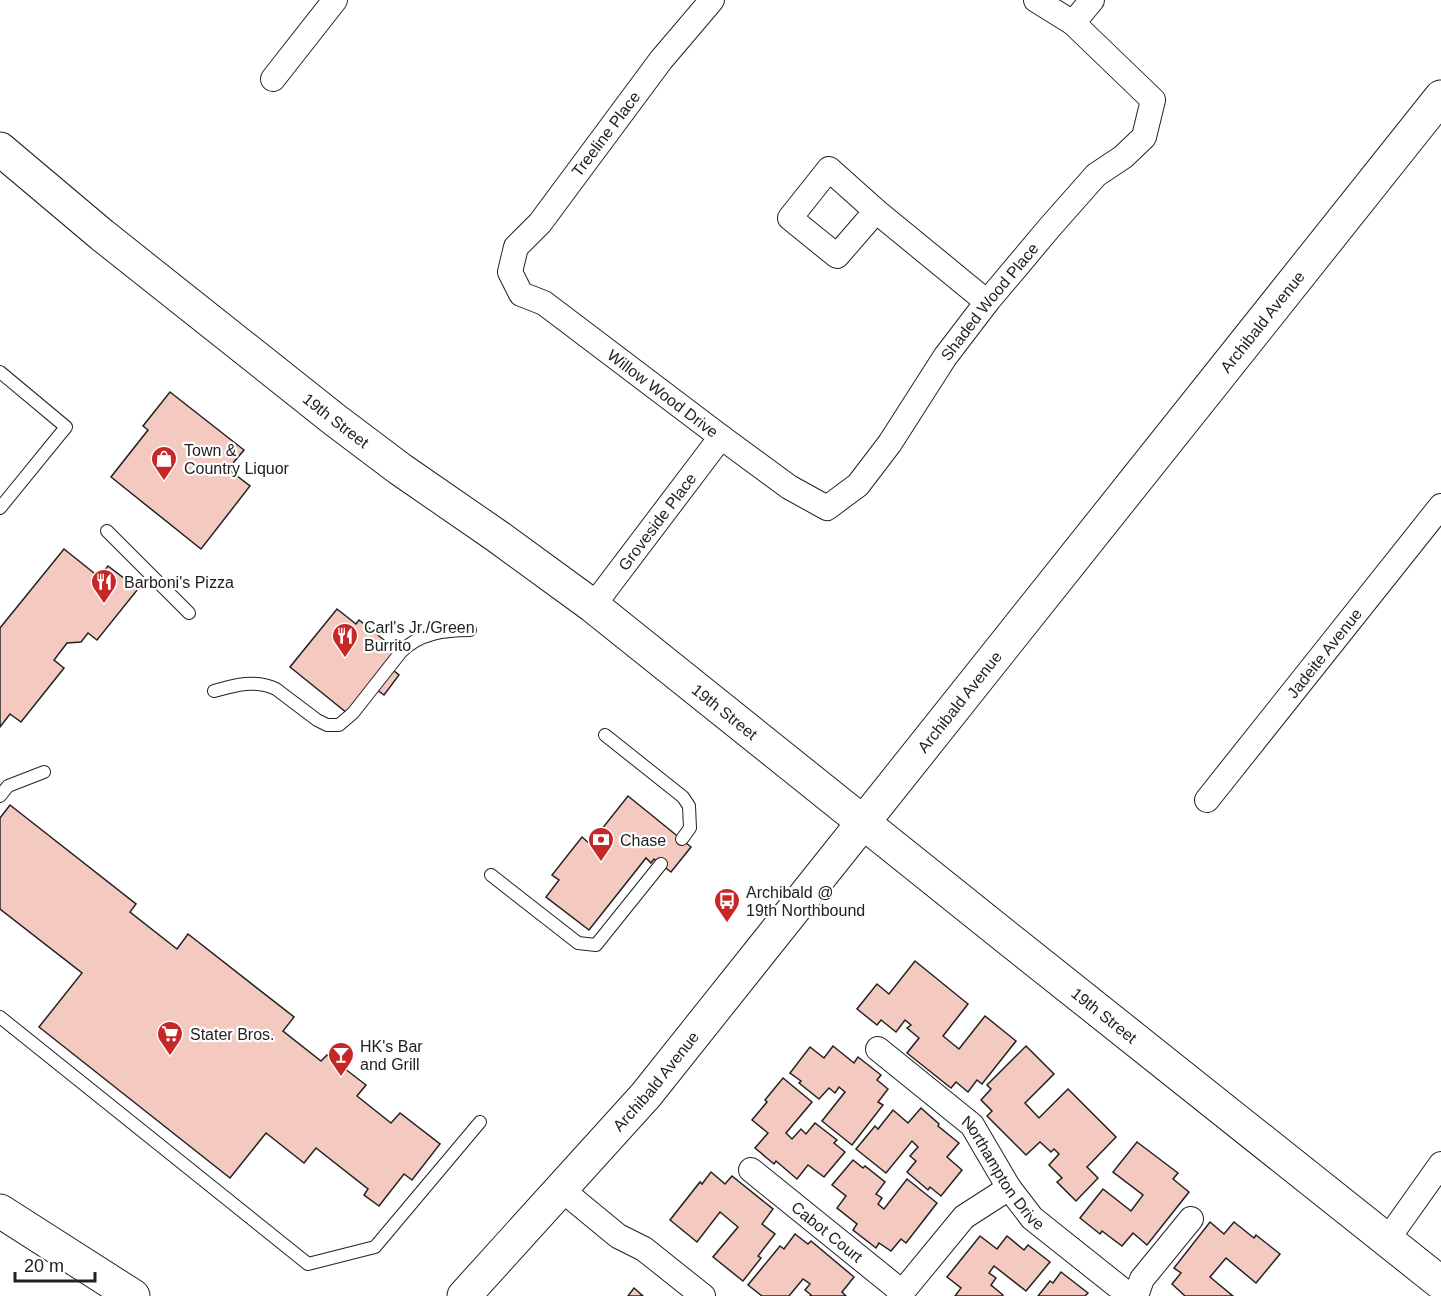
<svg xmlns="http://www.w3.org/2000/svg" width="1441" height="1296" font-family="Helvetica,sans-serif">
  <rect width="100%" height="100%" fill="#fff"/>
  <!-- building -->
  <g fill="#f3c9c0" stroke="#222" stroke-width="1.5">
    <path d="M170 392 244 450 228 469 250 486 201 549 111 477 148 430 143 426Z"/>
    <path d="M64 549 99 577 108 566 138 589 97 640 88 633 81 642 67 643 54 660 64 668 21 722 10 714 0 727V628Z"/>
    <path d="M337 609 356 624 359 620 399 652 347 713 290 667Z"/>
    <path d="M388 666 399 675 384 695 372 686Z"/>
    <path d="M628 796 691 847 671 872 654 859 651 863 646 858 589 930 546 897 559 880 552 875 582 837 590 844Z"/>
    <path d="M10 805 136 904 130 912 177 949 188 934 294 1017 283 1031 321 1061 327 1055 366 1085 357 1096 391 1123 400 1113 440 1144 412 1180 404 1174 379 1206 364 1195 368 1189 316 1148 304 1163 266 1133 230 1178 39 1027 82 973 0 909V818Z"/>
    <path d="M915 961 968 1004 943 1036 959 1049 985 1016 1016 1041 982 1084 977 1080 968 1092 956 1082 951 1088 907 1053 919 1038 907 1028 911 1025 905 1020 896 1032 881 1020 877 1025 857 1009 877 984 889 994Z"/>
    <path d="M833 1046 854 1063 858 1057 881 1075 877 1080 888 1089 878 1102 883 1105 852 1145 822 1121 845 1092 839 1087 835 1093 829 1088 819 1099 799 1083 801 1081 790 1073 810 1047 824 1058Z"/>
    <path d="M1026 1046 1054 1074 1025 1103 1039 1118 1068 1089 1116 1137 1087 1167 1098 1178 1076 1201 1057 1182 1062 1178 1049 1165 1059 1154 1054 1149 1051 1152 1040 1142 1026 1155 987 1116 992 1111 981 1100 991 1089 987 1085Z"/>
    <path d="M783 1078 812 1102 786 1133 792 1139 801 1129 806 1134 815 1123 837 1140 834 1143 845 1152 824 1177 808 1165 797 1179 776 1161 774 1164 755 1148 768 1133 752 1120 767 1102 765 1100Z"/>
    <path d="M921 1108 939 1124 938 1126 959 1143 947 1157 962 1170 941 1196 930 1187 928 1190 907 1172 916 1161 910 1156 918 1147 912 1141 886 1173 856 1149 875 1126 878 1129 893 1110 908 1123Z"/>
    <path d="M1137 1142 1178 1173 1173 1179 1189 1192 1147 1245 1133 1233 1122 1246 1102 1231 1100 1234 1080 1218 1103 1189 1131 1211 1143 1195 1113 1172Z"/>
    <path d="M853 1160 863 1168 865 1166 885 1182 876 1194 882 1198 878 1204 884 1209 907 1179 937 1203 906 1243 901 1239 891 1251 879 1243 876 1248 853 1230 857 1224 837 1208 846 1196 832 1185Z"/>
    <path d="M711 1172 725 1184 732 1176 773 1209 762 1224 775 1234 758 1256 761 1258 743 1281 713 1257 738 1227 720 1212 697 1242 670 1220 700 1182 702 1184Z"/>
    <path d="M1210 1222 1224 1234 1234 1222 1254 1238 1256 1235 1280 1254 1256 1283 1226 1258 1210 1277 1233 1296H1185L1172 1284 1181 1273 1174 1268Z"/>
    <path d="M795 1234 808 1244 811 1241 854 1277 842 1292 846 1296H810L811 1295 805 1290 810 1284 803 1279 789 1296H762L748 1285 780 1246 784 1249Z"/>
    <path d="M980 1236 997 1249 1007 1236 1024 1250 1028 1245 1050 1262 1026 1291 994 1266 989 1273 996 1278 991 1285 1003 1295 1002 1296H955L961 1288 947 1277Z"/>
    <path d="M1061 1272 1088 1293 1085 1296H1038L1050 1281 1053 1283Z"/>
    <path d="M634 1288 643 1296H628Z"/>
  </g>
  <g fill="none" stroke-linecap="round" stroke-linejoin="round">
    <defs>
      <g id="service">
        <path d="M0 372 66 427 0 508"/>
        <path d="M107 531 189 613"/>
        <path d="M214 691C235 685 256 679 276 689L317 720 327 725H339L353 713 401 652C419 633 445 630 470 630"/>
        <path d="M605 735 683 797 689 806 690 828 682 839"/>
        <path d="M0 796 8 786 44 772"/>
        <path d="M491 875 578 943 596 945 661 864"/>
        <path d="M0 1017 308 1264 375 1247 480 1122"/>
      </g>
      <g id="minor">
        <path id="s1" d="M712 0 661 60 540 223 516 247 510 272 521 294 544 303 721 437 789 487 827 508 858 485 890 443 945 357 987 302 1050 227 1096 175 1123 157 1144 137 1153 100 1073 23 1036 0"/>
        <path d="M1073 23 1092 0"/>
        <path d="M273 79 335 0"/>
        <path d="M876 211 837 256 790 218 829 169 876 211 987 302"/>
        <path id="s2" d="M593 606 721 437"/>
        <path id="s3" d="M1207 800 1441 506"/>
        <path id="s4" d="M878 1049 972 1125 1009 1188 1032 1218 1130 1296"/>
        <path id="s5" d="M751 1170 902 1292"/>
        <path d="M561 1189 618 1236 644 1249 703 1296"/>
        <path d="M1387 1240 1441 1164"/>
        <path d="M899 1296 964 1217 1009 1188"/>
        <path d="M1136 1296 1142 1279 1191 1219"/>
      </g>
      <g id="secondary">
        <path id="s6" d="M0 149 102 235 335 420 400 469 497 536 593 606 1015 944 1441 1283"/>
        <path id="s7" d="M464 1296 646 1095 1441 97"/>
      </g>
      <path id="motorway" d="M0 1211 133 1296"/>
    </defs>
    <!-- service casing -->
    <use href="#service" stroke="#222" stroke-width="14"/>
    <!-- minor casing -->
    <use href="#minor" stroke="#222" stroke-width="26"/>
    <!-- secondary casing -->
    <use href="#secondary" stroke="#222" stroke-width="35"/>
    <!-- motorway casing -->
    <use href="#motorway" stroke="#222" stroke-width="35"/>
    <!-- service -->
    <use href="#service" stroke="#fff" stroke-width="12"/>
    <!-- minor -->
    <use href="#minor" stroke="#fff" stroke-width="24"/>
    <!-- secondary -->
    <use href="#secondary" stroke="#fff" stroke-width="33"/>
    <!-- motorway -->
    <use href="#motorway" stroke="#fff" stroke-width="33"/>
  </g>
  <!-- icons -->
  <defs>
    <symbol id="shop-pin" viewBox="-11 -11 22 30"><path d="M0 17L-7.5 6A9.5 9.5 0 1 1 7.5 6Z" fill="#c62828" stroke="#fff"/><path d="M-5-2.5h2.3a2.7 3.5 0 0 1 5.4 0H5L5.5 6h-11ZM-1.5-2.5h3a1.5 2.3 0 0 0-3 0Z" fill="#fff"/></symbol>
    <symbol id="restaurant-pin" viewBox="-11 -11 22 30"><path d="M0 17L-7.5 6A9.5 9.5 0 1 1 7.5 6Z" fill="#c62828" stroke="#fff"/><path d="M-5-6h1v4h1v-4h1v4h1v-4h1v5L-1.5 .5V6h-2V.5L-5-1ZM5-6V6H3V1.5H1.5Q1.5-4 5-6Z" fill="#fff"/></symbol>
    <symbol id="bank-pin" viewBox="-11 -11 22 30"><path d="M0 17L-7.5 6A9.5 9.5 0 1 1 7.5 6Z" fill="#c62828" stroke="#fff"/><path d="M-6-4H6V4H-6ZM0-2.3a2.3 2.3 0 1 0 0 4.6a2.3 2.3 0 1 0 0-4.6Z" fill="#fff"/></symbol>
    <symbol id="bus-pin" viewBox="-11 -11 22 30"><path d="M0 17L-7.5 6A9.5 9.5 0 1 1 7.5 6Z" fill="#c62828" stroke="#fff"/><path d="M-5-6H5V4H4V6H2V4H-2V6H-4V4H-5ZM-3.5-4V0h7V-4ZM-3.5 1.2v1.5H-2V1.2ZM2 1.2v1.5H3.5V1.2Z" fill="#fff"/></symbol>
    <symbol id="supermarket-pin" viewBox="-11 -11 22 30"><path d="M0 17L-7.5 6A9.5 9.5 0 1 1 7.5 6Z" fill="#c62828" stroke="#fff"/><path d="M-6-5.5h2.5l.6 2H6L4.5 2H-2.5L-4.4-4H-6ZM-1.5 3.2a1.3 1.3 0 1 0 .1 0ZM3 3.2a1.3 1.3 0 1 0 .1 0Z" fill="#fff"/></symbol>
    <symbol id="bar-pin" viewBox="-11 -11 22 30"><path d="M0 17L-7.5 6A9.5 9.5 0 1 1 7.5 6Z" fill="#c62828" stroke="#fff"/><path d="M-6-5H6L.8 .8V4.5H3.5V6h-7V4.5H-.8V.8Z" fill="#fff"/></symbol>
  </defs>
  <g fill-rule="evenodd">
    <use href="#shop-pin" x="149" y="444" width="30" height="40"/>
    <use href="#restaurant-pin" x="89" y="567" width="30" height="40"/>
    <use href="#restaurant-pin" x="330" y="621" width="30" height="40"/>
    <use href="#bank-pin" x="586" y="825" width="30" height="40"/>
    <use href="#bus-pin" x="712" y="886" width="30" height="40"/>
    <use href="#supermarket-pin" x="155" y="1019" width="30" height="40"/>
    <use href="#bar-pin" x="326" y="1040" width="30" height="40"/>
  </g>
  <g text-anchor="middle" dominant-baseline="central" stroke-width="4.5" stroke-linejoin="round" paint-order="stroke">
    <!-- street labels -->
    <g font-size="16" fill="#222" stroke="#fff">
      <text transform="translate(606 134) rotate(-53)">Treeline Place</text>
      <text stroke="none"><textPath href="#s1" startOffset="1005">Shaded Wood Place</textPath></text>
      <text stroke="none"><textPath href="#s7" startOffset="1260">Archibald Avenue</textPath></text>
      <text stroke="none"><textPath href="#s1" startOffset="540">Willow Wood Drive</textPath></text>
      <text stroke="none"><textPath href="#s6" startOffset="432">19th Street</textPath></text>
      <text stroke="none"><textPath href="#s2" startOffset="106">Groveside Place</textPath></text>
      <text stroke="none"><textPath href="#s3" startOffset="188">Jadeite Avenue</textPath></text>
      <text stroke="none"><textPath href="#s7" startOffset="774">Archibald Avenue</textPath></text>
      <text stroke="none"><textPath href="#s6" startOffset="918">19th Street</textPath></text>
      <text stroke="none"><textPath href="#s6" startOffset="1404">19th Street</textPath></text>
      <text stroke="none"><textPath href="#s7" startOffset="288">Archibald Avenue</textPath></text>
      <text stroke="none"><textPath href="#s4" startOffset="178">Northampton Drive</textPath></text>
      <text stroke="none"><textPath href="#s5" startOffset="98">Cabot Court</textPath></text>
    </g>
    <!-- poi labels -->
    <g font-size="16" fill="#222" stroke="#fff" text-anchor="start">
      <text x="184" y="450">Town &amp;<tspan x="184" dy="18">Country Liquor</tspan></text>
      <text x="124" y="582">Barboni's Pizza</text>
      <text x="364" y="627">Carl's Jr./Green<tspan x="364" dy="18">Burrito</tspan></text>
      <text x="620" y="840">Chase</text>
      <text x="746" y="892">Archibald @<tspan x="746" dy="18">19th Northbound</tspan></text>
      <text x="190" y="1034">Stater Bros.</text>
      <text x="360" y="1046">HK's Bar<tspan x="360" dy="18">and Grill</tspan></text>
    </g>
  </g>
  <!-- scale -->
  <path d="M15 1272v9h80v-9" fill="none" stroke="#222222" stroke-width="3"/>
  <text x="24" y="1272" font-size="18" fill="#222222" stroke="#ffffff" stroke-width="4.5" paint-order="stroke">20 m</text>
</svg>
